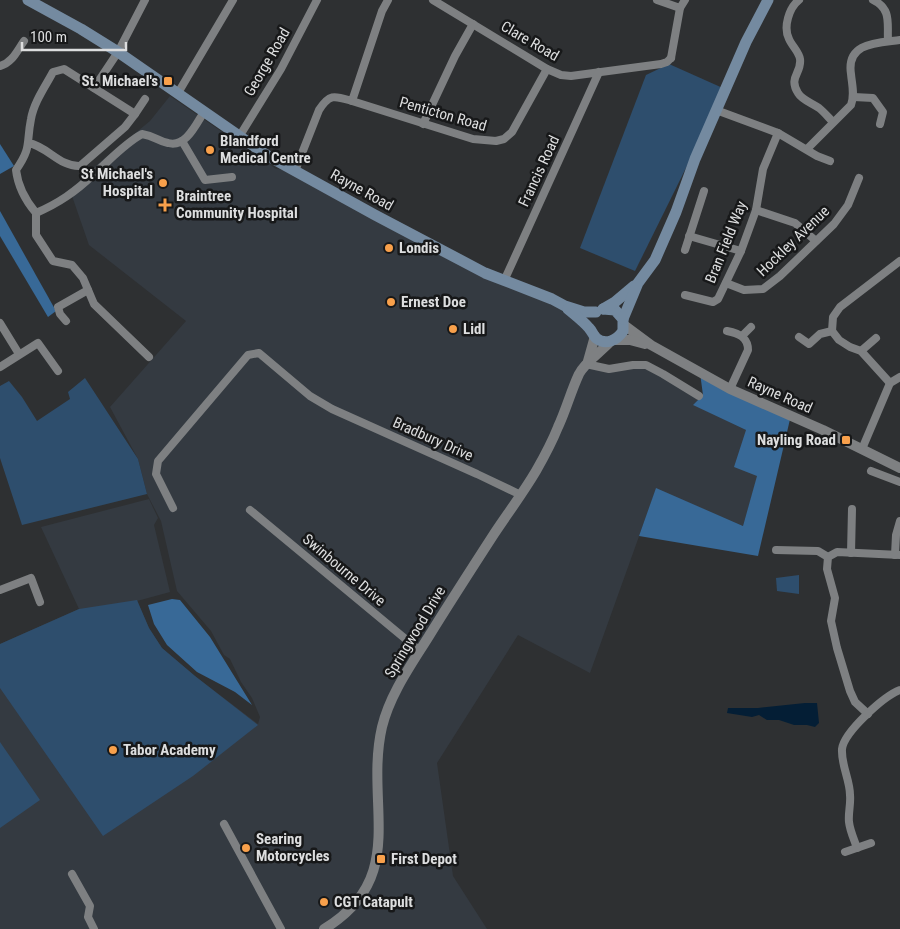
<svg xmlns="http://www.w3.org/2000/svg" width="900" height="929" font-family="'Roboto Condensed',sans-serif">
  <rect width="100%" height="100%" fill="#2e3032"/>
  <!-- built -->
  <path fill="#343a41" d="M170 96 276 169 295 171 375 215 552 299 599 345 587 363 609 369 646 365 686 388 703 395 694 405 746 430 758 475 743 526 656 489 590 673 518 635 437 763 453 876 487 929H0V644L79 609 41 527 149 499 158 518 154 525 170 592 137 601 149 628 162 648 195 676 258 724 260 717 252 698 241 682 230 659 224 655 211 631 177 591 161 521 147 494 138 459 110 407 186 321 89 245 72 196 82 177 150 121Z"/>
  <!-- green -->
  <g fill="#2e4e6d">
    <path d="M669 64 725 89 635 271 580 248 646 75Z"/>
    <path d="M85 378 138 459 147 494 22 525 0 458V386L9 381 22 397 37 421 70 399 68 392Z"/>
    <path d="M799 575V594L777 591 776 578Z"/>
    <path d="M137 600 149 628 162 648 195 676 258 725 193 776 103 836 0 688V644L79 609Z"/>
    <path d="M0 742 40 800 0 828Z"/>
  </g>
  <!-- forest -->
  <g fill="#386997">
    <path d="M0 144 14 166 0 174Z"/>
    <path d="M0 211 56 311 48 317 0 236Z"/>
    <path d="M700 373 791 415 758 556 639 536 656 488 743 526 757 476 734 467 746 430 693 405 703 395Z"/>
    <path d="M172 599 180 600 210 637 252 705 235 692 197 672 167 645 154 624 148 605Z"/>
  </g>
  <!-- water -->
  <path fill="#041e35" d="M805 703H817L819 723 815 727 807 725H794L779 720H767L759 715 752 717 727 713 728 708H758Z"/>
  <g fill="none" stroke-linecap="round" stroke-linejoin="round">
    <!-- minor -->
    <g stroke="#7e8082" stroke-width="8">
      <path d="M433 0 547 69 561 75 571 76 661 64 667 62 671 58"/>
      <path d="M657 0 680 8"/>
      <path d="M799 0C789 8 783 27 789 39 792 46 799 52 800 59 802 73 788 77 798 93 802 100 812 103 819 108 824 112 829 118 833 122"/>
      <path d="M873 0C892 9 887 24 888 41"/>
      <path d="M671 58 680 8 685 0"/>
      <path d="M0 66C12 63 17 51 24 41"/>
      <path d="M94 88 118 52 145 0"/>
      <path d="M178 93 233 0"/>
      <path d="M854 97 873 98 883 112 880 124"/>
      <path d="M352 101 473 139 496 141 504 139 512 132 547 69"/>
      <path d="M716 110 778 133 817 156 830 161"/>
      <path d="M135 114 145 99"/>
      <path d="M423 124 455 56 473 24"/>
      <path d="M239 137 281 69 317 0"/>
      <path d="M182 141 205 180 232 177"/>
      <path d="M29 143C48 147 60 167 80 166L125 127 135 114 64 69 53 72C45 87 34 102 31 119 26 144 32 147 16 170 18 187 25 200 36 213 59 203 75 192 94 174 110 160 124 144 142 134 155 136 158 141 168 143 186 148 196 124 204 112"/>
      <path d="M807 149 851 105C855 95 852 85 851 74 846 42 878 43 900 40"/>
      <path d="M295 171 319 110C330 93 335 96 352 101L382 11 388 0"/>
      <path d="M756 210 795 223 816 241"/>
      <path d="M36 213V235L53 261 72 265 83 278 94 304 149 357"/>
      <path d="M689 236 741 251"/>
      <path d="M685 250 704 191"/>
      <path d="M504 281 599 72"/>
      <path d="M726 283 744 290 763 289 780 276 834 224 848 205 859 178"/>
      <path d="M685 295 713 302 718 299 741 251 756 210 763 169 778 133"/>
      <path d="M66 321 60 314 58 307 88 290"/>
      <path d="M0 323 19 354"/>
      <path d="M727 331C738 333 748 337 748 350L730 389"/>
      <path d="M832 331 839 340 850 347 861 351 890 383"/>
      <path d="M742 336 751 327"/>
      <path d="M799 337 809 344 820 334 832 331 833 317 840 307 900 261"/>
      <path d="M861 351 876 338"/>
      <path d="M586 364 609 369 633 365H646L663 374 699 396"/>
      <path d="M0 367 38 343 58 371"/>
      <path d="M862 449 890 383 900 377"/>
      <path d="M871 471 900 482"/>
      <path d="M173 508 156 474 158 461 248 355 259 353 310 396 332 409 477 474 521 495"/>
      <path d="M250 510 420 651"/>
      <path d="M776 550 818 551 828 557"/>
      <path d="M851 553 852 509"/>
      <path d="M895 555 896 535 900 521"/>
      <path d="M0 590 31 578 40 602"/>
      <path d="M868 714 855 702 850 691 837 648 831 621 835 598 827 569 828 557 837 552 900 555"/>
      <path d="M224 824 281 929"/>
      <path d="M857 848C854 839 850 831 849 822 848 813 851 804 850 795 850 780 841 765 842 749 844 732 884 696 900 690"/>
      <path d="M845 852 871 843"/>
      <path d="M72 874 90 906 88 917 94 929"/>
    </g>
    <!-- tertiary -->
    <g stroke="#7e8082" stroke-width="10">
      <path d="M624 325 651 345 730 389 823 430 900 468"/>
      <path d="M615 340H630L645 344"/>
      <path d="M588 361 595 336"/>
      <path d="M324 929C410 877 364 805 382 727 390 694 411 665 429 636 450 602 472 568 494 534 508 513 523 493 536 471 544 457 552 442 558 427 566 410 571 391 579 374 586 361 600 353 610 342"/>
    </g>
    <!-- secondary -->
    <g stroke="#748aa0" stroke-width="11">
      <path d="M28 0 81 29 118 52 268 156 375 215 485 273 552 299 565 306 584 312H596"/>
      <path d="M568 309C575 315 583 321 589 328 592 331 593 335 596 338 606 346 617 340 623 331V319L615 310 603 309"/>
      <path d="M603 309 615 302 634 286"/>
      <path d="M623 319 638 283 655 260 676 212 695 159 746 42 768 0"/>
    </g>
  </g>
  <!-- markers -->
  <g fill="#f8a04b" stroke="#171819" stroke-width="2">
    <rect x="163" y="76" width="10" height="10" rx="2.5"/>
    <circle cx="210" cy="150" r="5"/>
    <circle cx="163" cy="183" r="5"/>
    <path d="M162.5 197.5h5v5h5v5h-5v5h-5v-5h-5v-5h5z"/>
    <circle cx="389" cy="248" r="5"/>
    <circle cx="391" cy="302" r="5"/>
    <circle cx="453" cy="329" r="5"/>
    <rect x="841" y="435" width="10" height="10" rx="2.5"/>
    <circle cx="113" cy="750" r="5"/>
    <circle cx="246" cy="848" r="5"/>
    <rect x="376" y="854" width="10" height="10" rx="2.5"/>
    <circle cx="324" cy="902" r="5"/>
  </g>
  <g text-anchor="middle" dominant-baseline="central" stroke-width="5" stroke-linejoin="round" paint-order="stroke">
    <!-- street labels -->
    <g font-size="15" fill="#dddedf" stroke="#171819">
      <text transform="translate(530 41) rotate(30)">Clare Road</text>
      <text transform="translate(267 62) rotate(-60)">George Road</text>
      <text transform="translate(443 114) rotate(16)">Penticton Road</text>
      <text transform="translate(539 171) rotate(-65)">Francis Road</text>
      <text transform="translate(362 190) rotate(29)">Rayne Road</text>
      <text transform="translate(793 241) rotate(-44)">Hockley Avenue</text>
      <text transform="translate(726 242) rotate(-68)">Bran Field Way</text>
      <text transform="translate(780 395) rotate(24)">Rayne Road</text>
      <text transform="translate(433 439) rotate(24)">Bradbury Drive</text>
      <text transform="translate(344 570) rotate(40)">Swinbourne Drive</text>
      <text transform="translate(415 632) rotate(-59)">Springwood Drive</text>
    </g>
    <!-- poi labels -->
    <g font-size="15" font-weight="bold" fill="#dddedf" stroke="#171819" text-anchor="start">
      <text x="158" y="81" text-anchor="end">St. Michael's</text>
      <text x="220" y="141">Blandford<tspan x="220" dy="17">Medical Centre</tspan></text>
      <text x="153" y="174" text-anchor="end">St Michael's<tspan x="153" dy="17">Hospital</tspan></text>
      <text x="176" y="196">Braintree<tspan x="176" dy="17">Community Hospital</tspan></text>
      <text x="399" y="248">Londis</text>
      <text x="401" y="302">Ernest Doe</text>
      <text x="463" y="329">Lidl</text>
      <text x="836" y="440" text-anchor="end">Nayling Road</text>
      <text x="123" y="750">Tabor Academy</text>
      <text x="256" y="839">Searing<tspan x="256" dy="17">Motorcycles</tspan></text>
      <text x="391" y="859">First Depot</text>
      <text x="334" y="902">CGT Catapult</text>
    </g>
  </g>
  <!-- scale -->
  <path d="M22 42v8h104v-8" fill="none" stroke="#dddedf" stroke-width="2.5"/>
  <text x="30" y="42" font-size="15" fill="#dddedf" stroke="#171819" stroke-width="4" paint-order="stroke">100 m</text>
</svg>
